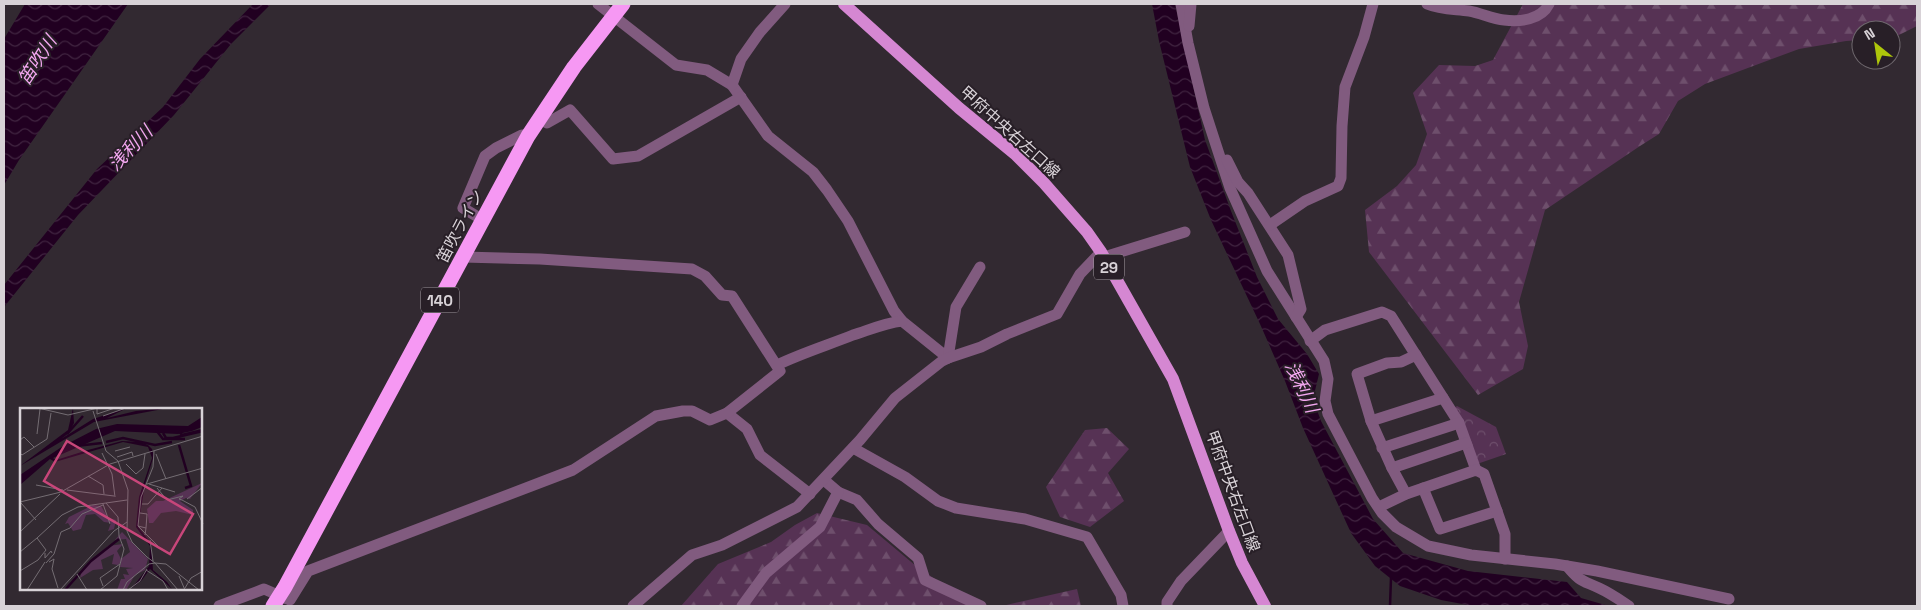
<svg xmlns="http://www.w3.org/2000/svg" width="1921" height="610" font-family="'Space Grotesk','Noto Sans JP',sans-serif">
  <defs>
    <pattern id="forest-firs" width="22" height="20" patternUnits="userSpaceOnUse" patternTransform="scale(1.25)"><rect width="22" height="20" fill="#563254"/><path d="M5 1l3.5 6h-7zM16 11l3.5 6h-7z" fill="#6e4f6c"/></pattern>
    <pattern id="park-crowns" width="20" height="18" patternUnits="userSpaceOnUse" patternTransform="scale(1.25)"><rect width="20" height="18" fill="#563254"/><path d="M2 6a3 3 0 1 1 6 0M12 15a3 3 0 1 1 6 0" fill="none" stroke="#6e4f6c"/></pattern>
    <pattern id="water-waves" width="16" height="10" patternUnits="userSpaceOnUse" patternTransform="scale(1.25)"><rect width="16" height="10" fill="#210021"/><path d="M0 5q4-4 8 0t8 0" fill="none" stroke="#402440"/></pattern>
  </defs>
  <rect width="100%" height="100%" fill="#322931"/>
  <!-- forest -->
  <g fill="url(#forest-firs)">
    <path d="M1523 4H1917V26L1891 39V30H1861V40L1846 41 1799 49 1705 84 1678 101 1659 134 1640 146 1545 210 1519 302 1528 346 1523 369 1478 395 1369 252 1365 210 1397 186 1416 165 1427 134 1413 93 1439 65 1475 66 1493 60Z"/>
    <path d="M1107 428 1129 449 1108 473 1124 501 1090 527 1060 517 1046 487 1085 430Z"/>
    <path d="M817 513 867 525 916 566 974 606H681L718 564 771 542 795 525Z"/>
    <path d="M1077 589 1081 606H1002Z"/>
  </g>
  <!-- park -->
  <path fill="url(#park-crowns)" d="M1457 406 1496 427 1506 454 1477 464 1454 408Z"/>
  <!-- water -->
  <g fill="url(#water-waves)">
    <path d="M25 4H128L19 160 4 185V39Z"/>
    <path d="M253 4H271L231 44 174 115 78 215 4 307V285L97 169 163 107 200 59Z"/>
    <path d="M1152 4H1175L1205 140 1231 211 1257 277 1278 319 1307 354 1319 374 1313 399 1321 421 1373 519 1403 553 1468 571 1567 582 1581 598 1609 606H1473L1441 600 1400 586 1375 566 1351 533 1303 428 1285 381 1260 324 1211 220 1190 167 1159 41Z"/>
  </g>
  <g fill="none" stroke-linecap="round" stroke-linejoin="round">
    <!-- stream -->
    <path stroke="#210021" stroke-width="2.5" d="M1390 606 1391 578"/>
    <!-- minor -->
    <g stroke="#815b7f" stroke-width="11">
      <path d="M598 4 676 65 707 70 732 85 768 136 813 172 827 190 848 221 894 311 902 321 948 358"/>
      <path d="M1181 4 1188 43 1204 108 1230 188 1267 271 1324 361 1328 379 1325 401 1328 414 1372 498 1382 513 1396 527 1428 546 1471 555 1555 564 1597 571 1729 599"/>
      <path d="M1427 4C1441 10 1455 9 1469 11 1481 13 1492 19 1504 20 1520 22 1541 20 1549 4"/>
      <path d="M1189 26 1191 4"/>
      <path d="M732 85 741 59 760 32 785 4"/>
      <path d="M540 118 547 123 570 110 613 159 638 156 741 97"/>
      <path d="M1227 160 1238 182 1248 193 1288 255 1301 309 1296 317"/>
      <path d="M483 220 463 208 485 156 496 148 522 135 528 136"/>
      <path d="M1270 225 1305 201 1338 186 1341 178 1342 126 1345 87 1364 37 1373 4"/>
      <path d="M1104 257 1185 232"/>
      <path d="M1310 341 1325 330 1382 312 1391 316 1459 423 1476 470"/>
      <path d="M948 358 956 307 980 267"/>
      <path d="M777 365C802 353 828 345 853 335 869 330 885 323 902 321"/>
      <path d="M727 413 747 429 760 455 810 494"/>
      <path d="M1371 421 1443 398"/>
      <path d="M853 448 905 477 938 501 956 508 1025 519 1087 537 1121 595 1123 606"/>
      <path d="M1382 448 1459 423"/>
      <path d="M1392 468 1466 443"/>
      <path d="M824 480 838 492 857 500 878 524 918 558 925 580 981 606"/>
      <path d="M1423 488 1440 529 1497 511"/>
      <path d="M1406 494 1392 468 1371 421 1357 374 1387 363 1401 362 1416 355"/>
      <path d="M1379 507 1406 494 1476 470 1484 474 1505 534V559"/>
      <path d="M1567 566C1580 582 1582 580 1599 588 1610 593 1620 600 1629 606"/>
      <path d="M290 600 308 571 573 470 656 416 683 411H692L710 420 727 413 780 371 732 296 722 295 705 276 692 269 540 259 463 257"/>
      <path d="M219 606 264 589 287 599"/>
      <path d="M633 606 692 555 722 545 797 507 860 440 895 398 942 361 948 358 981 347 1007 334 1057 314 1080 274 1101 252"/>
      <path d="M742 606 766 573 820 527 838 492"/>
      <path d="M1167 606V602L1181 581 1229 531"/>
    </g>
    <!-- major -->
    <path stroke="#d587d2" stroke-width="12" d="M844 4 959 108 1015 154 1044 183 1087 232 1101 252 1173 379 1229 531 1242 563 1265 606"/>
    <!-- highway -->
    <path stroke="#f698f3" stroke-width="15" d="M273 606 285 587 528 136 574 67 623 4"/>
  </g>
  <g text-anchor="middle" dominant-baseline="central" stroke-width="4" stroke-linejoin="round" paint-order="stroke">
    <!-- shield labels -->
    <g fill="#281f27" stroke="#a39ca2" stroke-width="1">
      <rect x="1094" y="254.5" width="30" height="25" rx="4"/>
      <rect x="421" y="287.5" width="38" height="25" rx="4"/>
    </g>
    <g font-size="15" font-weight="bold" fill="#d8d2d7">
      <text x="1109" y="267">29</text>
      <text x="440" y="300">140</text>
    </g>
    <!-- street labels -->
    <g font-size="16" fill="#d8d2d7" stroke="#281f27">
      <text transform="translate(1010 132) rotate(42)">甲府中央右左口線</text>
      <text transform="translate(460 226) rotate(-62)">笛吹ライン</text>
      <text transform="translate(1233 491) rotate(70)">甲府中央右左口線</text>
    </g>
    <!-- water labels -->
    <g font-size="18" font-style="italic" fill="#f3a7f0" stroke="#281f27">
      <text transform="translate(37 60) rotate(-57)">笛吹川</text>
      <text transform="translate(130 148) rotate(-46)">浅利川</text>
      <text transform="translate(1302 387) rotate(65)">浅利川</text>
    </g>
  </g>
  <!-- overview -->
  <g transform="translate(20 408)">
    <rect width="182" height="182" fill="#322931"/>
    <path d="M182 75 170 91 166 90 160 93 173 102V107L156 103 141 105 133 115H129L127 101 136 93H143ZM73 97 81 98 88 110 96 112 94 121 88 123 91 115 84 114 75 106 66 107 61 121 53 123 48 115 45 116 49 109ZM102 124 128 151 125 162 115 167 106 182H97L101 171H105L103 166 109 167 106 161 113 160 100 159 101 154 98 157 92 156 94 146 81 152 83 161 73 162 60 170 62 162 88 138 103 136 97 143 101 151 110 144 106 131 95 132Z" fill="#563254"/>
    <path d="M53 0 54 15 49 25 41 31 73 11 107 0 87 10 116 3 148 0 74 14 0 58 48 22ZM182 9V19L172 23 158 26 95 23 33 50 36 52 68 42 102 33 120 34 128 37 132 41 134 47 125 76 118 119 131 135 133 162 147 174 152 181 130 161 122 172 112 180 129 158 130 138 116 119 119 89 132 50 128 39 103 34 35 54 30 51 0 77V67L43 38 76 21 97 16 168 18Z" fill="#210021"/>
    <path fill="none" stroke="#210021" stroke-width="2.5" d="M136 22 143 31H165M159 23 162 27 183 22M143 25 146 30H153L183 23M47 26 63 8M86 34 103 30 135 37 152 34M159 37 171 78 165 80M56 38 82 35M45 182 71 153 99 131"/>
    <path fill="none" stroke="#746d73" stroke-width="1" d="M18 0 48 7 78 0M77 1V6L95 0M73 3 86 43 98 53 108 82 107 123 112 134 127 149 135 155 146 156 179 182M83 8 106 0M17 26 20 1M0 32 4 29 14 39M95 43 110 39M134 43 133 59 121 89 118 118 138 138M0 45 2 47 27 31 31 5M82 45 92 66 95 89M136 46 146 71M97 49 112 44 113 48M106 56 116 66 123 60 125 46M68 68 83 77 84 86M127 76 183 60M129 76 155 84M16 77 43 82M137 80 147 92 163 88 159 91 162 92M47 82 94 88M167 91 183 79M162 92 175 99 183 116M0 94 41 84 90 56 183 28M1 95 16 112M83 96 90 116M122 96H128L142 80M120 105 127 106 126 120M118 118 126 120 125 127M0 124 40 86M17 130 42 107 58 99 107 92M130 132 133 153M0 144 17 130 26 142 18 152 0 163M25 145V150L31 143 32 145M29 154 34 151 32 161 38 180M26 155 34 146 41 124 50 120 62 106 83 97M126 162 143 173 148 182M57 166 67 182M159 168 165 182M83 178 80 170 100 156M165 180 171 170 183 163M7 182 25 154M40 182 94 123 107 114M80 182 97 168 104 141 99 128 98 109 86 95M103 182 107 174 129 156 135 155 158 182M108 182 120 173 127 161"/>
    <path fill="#c8467a" fill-opacity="0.15" stroke="#c8467a" stroke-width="2.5" d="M47 33 173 106 150 146 24 73Z"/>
    <rect width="182" height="182" fill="none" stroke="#d8d2d7" stroke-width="2.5"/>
  </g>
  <!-- border -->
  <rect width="1921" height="610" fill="none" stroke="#d8d2d7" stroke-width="10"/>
  <!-- north arrow -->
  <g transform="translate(1876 45) rotate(330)"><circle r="24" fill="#281f27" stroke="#6e676d"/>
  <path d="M0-4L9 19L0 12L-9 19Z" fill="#aec60b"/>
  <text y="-8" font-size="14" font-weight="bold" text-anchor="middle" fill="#d8d2d7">N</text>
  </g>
</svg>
